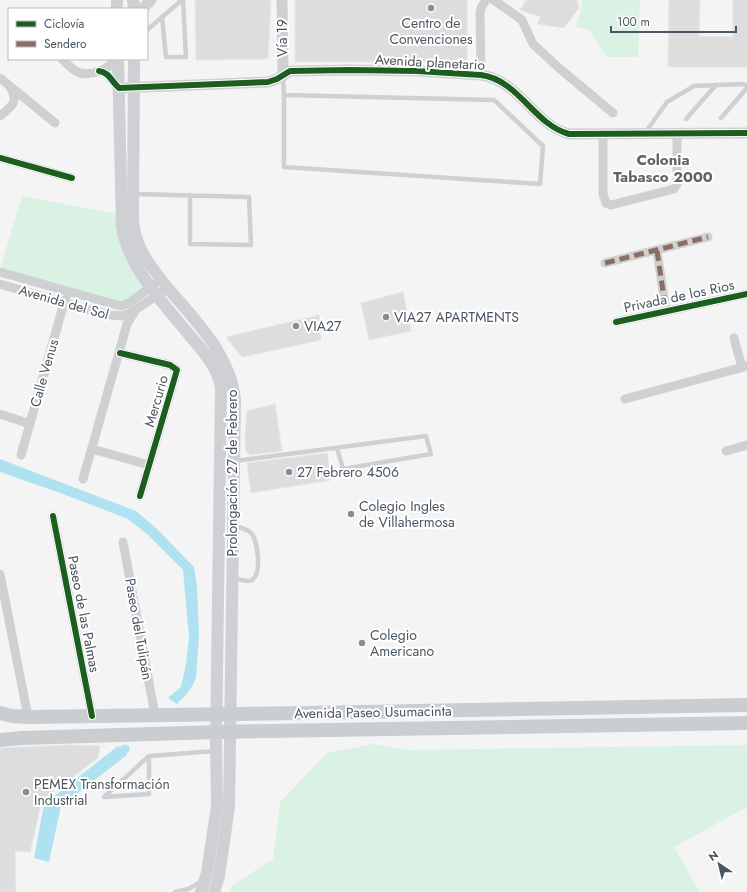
<svg xmlns="http://www.w3.org/2000/svg" width="747" height="892" font-family="Jost,sans-serif">
  <rect width="100%" height="100%" fill="#f4f4f4"/>
  <!-- green -->
  <g fill="#d9f2e3">
    <path d="M581 0H640L638 57H607L589 30 576 27 582 4Z"/>
    <path d="M22 196 122 215 151 287 124 305 0 270Z"/>
    <path d="M374 744 407 750 747 745V807L674 847 700 892H230L231 886 273 859 280 802 327 753Z"/>
  </g>
  <!-- water -->
  <g fill="#aee2f0">
    <path d="M0 459 136 511 156 528 194 567 197 586 199 637 196 677C193 688 185 696 177 704L168 698 181 687 186 664 189 637 183 570 147 534 128 519 63 494 0 472Z"/>
    <path d="M118 746 127 755 61 806 49 862 34 858 44 804Z"/>
  </g>
  <g fill="none" stroke-linecap="round" stroke-linejoin="round">
    <!-- canal -->
    <path stroke="#aee2f0" stroke-width="9" d="M113 759 125 749"/>
  </g>
  <!-- building -->
  <g fill="#ddddde" stroke="#e5e6e7">
    <path d="M195 0H271L268 59 196 60Z"/>
    <rect x="295" y="0" width="172" height="62"/>
    <path d="M526 0H577L579 8 564 28 537 24 541 17 520 10Z"/>
    <path d="M669 0H700L699 36 733 37V0H747V67H668Z"/>
    <path d="M403 292 411 331 369 340 361 303Z"/>
    <path d="M319 315 321 340 242 357 226 337Z"/>
    <path d="M275 404 282 451 249 455V452L246 453 245 434 247 411Z"/>
    <path d="M327 453 331 480 251 493 247 463Z"/>
    <path d="M69 745 100 746 98 758 42 800 30 852 15 851 16 892H0V748Z"/>
  </g>
  <g fill="none" stroke-linecap="round" stroke-linejoin="round">
    <!-- service -->
    <g stroke="#ced0d2" stroke-width="4.5">
      <path d="M162 17 166 57H186L183 0"/>
      <path d="M147 30 182 0"/>
      <path d="M283 77 284 95V167L540 184 543 146 494 100 284 95"/>
      <path d="M721 118 747 88"/>
      <path d="M686 119 716 85"/>
      <path d="M645 133 667 102 694 86 743 84 747 86"/>
      <path d="M134 194 249 197 251 245 190 244V195"/>
      <path d="M235 461 426 436 431 454 343 469 337 448"/>
      <path d="M233 526C239 527 247 529 251 533 258 540 262 574 252 580 246 583 239 579 234 578"/>
      <path d="M149 756V794L104 797 149 756 215 751"/>
      <path d="M175 892 188 889 201 882"/>
    </g>
    <!-- minor -->
    <g stroke="#ced0d2" stroke-width="9">
      <path d="M494 0 522 20 533 44 559 68 613 113"/>
      <path d="M62 59C67 64 73 71 80 73 93 76 108 69 117 59"/>
      <path d="M99 71C110 73 111 81 119 88"/>
      <path d="M481 75 480 12 482 6 486 0"/>
      <path d="M0 78 55 123"/>
      <path d="M0 116C12 106 19 102 10 87"/>
      <path d="M603 134V194L606 203 611 205 674 189 677 184V134"/>
      <path d="M0 158 72 178"/>
      <path d="M657 251 666 311"/>
      <path d="M605 263 708 237"/>
      <path d="M0 272 120 306 129 303 155 284"/>
      <path d="M0 284 86 309 111 315 122 316 132 312 168 288"/>
      <path d="M616 322 747 294"/>
      <path d="M734 338 742 367"/>
      <path d="M120 353 170 365 177 370 140 496"/>
      <path d="M625 399 747 366"/>
      <path d="M0 414 30 424"/>
      <path d="M92 449 149 465"/>
      <path d="M726 451 747 445"/>
      <path d="M21 455 64 303 66 299"/>
      <path d="M83 479 127 324 135 311"/>
      <path d="M53 516 92 716"/>
      <path d="M123 542 155 715"/>
      <path d="M0 574 28 717"/>
    </g>
    <!-- tertiary -->
    <g stroke="#ced0d2" stroke-width="11">
      <path d="M282 0 283 76"/>
      <path d="M142 9 151 0"/>
      <path d="M119 88 268 82 277 79 290 71 350 70 417 71 481 75C519 80 533 124 569 134L747 133"/>
    </g>
    <!-- secondary -->
    <g stroke="#ced0d4" stroke-width="12">
      <path d="M117 0V9"/>
      <path d="M133 0 134 9"/>
      <path d="M118 59 122 227C128 268 166 306 191 337 204 352 217 367 221 387L216 742 217 806 207 873 201 892"/>
      <path d="M134 59 133 217C133 247 153 270 171 292 198 323 231 357 235 400L229 807 219 876 214 892"/>
    </g>
    <!-- primary -->
    <g stroke="#caced1" stroke-width="14">
      <path d="M0 713 12 716 28 717 307 713 747 705"/>
      <path d="M0 740 22 738 217 732 747 723"/>
    </g>
    <!-- quiet -->
    <g stroke="#8d6e63" stroke-width="5" stroke-dasharray="10 5" stroke-linecap="butt">
      <path d="M657 251 666 311"/>
      <path d="M605 263 708 237"/>
    </g>
    <defs>
      <g id="cycleway">
        <path d="M99 71C110 73 111 81 119 88L268 82 277 79 290 71 350 70 417 71 481 75C519 80 533 124 569 134L747 133"/>
        <path d="M0 158 72 178"/>
        <path d="M616 322 747 294"/>
        <path d="M120 353 170 365 177 370 140 496"/>
        <path d="M53 516 92 716"/>
      </g>
    </defs>
    <!-- cycleway casing -->
    <use href="#cycleway" stroke="#fff" stroke-width="8"/>
    <!-- cycleway -->
    <use href="#cycleway" stroke="#1b5e20" stroke-width="6"/>
  </g>
  <!-- markers -->
  <g fill="#868d94" stroke="#fff" stroke-width="1.5">
    <circle cx="431" cy="8" r="4"/>
    <circle cx="386" cy="317" r="4"/>
    <circle cx="296" cy="326" r="4"/>
    <circle cx="289" cy="472" r="4"/>
    <circle cx="351" cy="514" r="4"/>
    <circle cx="362" cy="643" r="4"/>
    <circle cx="26" cy="792" r="4"/>
  </g>
  <g text-anchor="middle" dominant-baseline="central" stroke-width="4" stroke-linejoin="round" paint-order="stroke">
    <!-- poi labels -->
    <g font-size="14" fill="#4a5661" stroke="#fff" text-anchor="start">
      <text x="431" y="23" text-anchor="middle">Centro de<tspan x="431" dy="16">Convenciones</tspan></text>
      <text x="394" y="317">VIA27 APARTMENTS</text>
      <text x="304" y="326">VIA27</text>
      <text x="297" y="472">27 Febrero 4506</text>
      <text x="359" y="506">Colegio Ingles<tspan x="359" dy="16">de Villahermosa</tspan></text>
      <text x="370" y="635">Colegio<tspan x="370" dy="16">Americano</tspan></text>
      <text x="34" y="784">PEMEX Transformación<tspan x="34" dy="16">Industrial</tspan></text>
    </g>
    <!-- street labels -->
    <g font-size="14" fill="#4a5661" stroke="#fff">
      <text transform="translate(282 38) rotate(-90)">Vía 19</text>
      <text transform="translate(430 62) rotate(3)">Avenida planetario</text>
      <text transform="translate(679 296) rotate(-12)">Privada de los Rios</text>
      <text transform="translate(64 302) rotate(16)">Avenida del Sol</text>
      <text transform="translate(44 373) rotate(-74)">Calle Venus</text>
      <text transform="translate(156 401) rotate(-74)">Mercurio</text>
      <text transform="translate(232 473) rotate(-90)">Prolongación 27 de Febrero</text>
      <text transform="translate(84 614) rotate(79)">Paseo de las Palmas</text>
      <text transform="translate(139 629) rotate(80)">Paseo del Tulipán</text>
      <text transform="translate(373 712) rotate(-1)">Avenida Paseo Usumacinta</text>
    </g>
    <!-- neighbourhood labels -->
    <g font-size="15" font-weight="bold" fill="#5f6368" stroke="#fff">
      <text x="663" y="160">Colonia<tspan x="663" dy="17">Tabasco 2000</tspan></text>
    </g>
  </g>
  <!-- legend -->
  <rect x="8" y="8" width="140" height="52" fill="#ffffff" stroke="#b7bbc0"/>
  <rect x="16" y="21" width="20" height="6" fill="#1b5e20" stroke="#b7bbc0"/>
  <text x="44" y="28" font-size="12" fill="#4a5661">Ciclovía</text>
  <rect x="16" y="41" width="20" height="6" fill="#8d6e63" stroke="#b7bbc0"/>
  <text x="44" y="48" font-size="12" fill="#4a5661">Sendero</text>
  <!-- north arrow -->
  <g transform="translate(719 864) rotate(325)" stroke="#ffffff" stroke-width="3" paint-order="stroke">
  <path d="M0-3L7 15L0 10L-7 15Z" fill="#4a5661"/>
  <text y="-6" font-size="11" font-weight="bold" text-anchor="middle" fill="#4a5661">N</text>
  </g>
  <!-- scale -->
  <path d="M611 26v6h125v-6" fill="none" stroke="#4a5661" stroke-width="2"/>
  <text x="617" y="26" font-size="12" fill="#4a5661" stroke="#ffffff" stroke-width="3" paint-order="stroke">100 m</text>
</svg>
